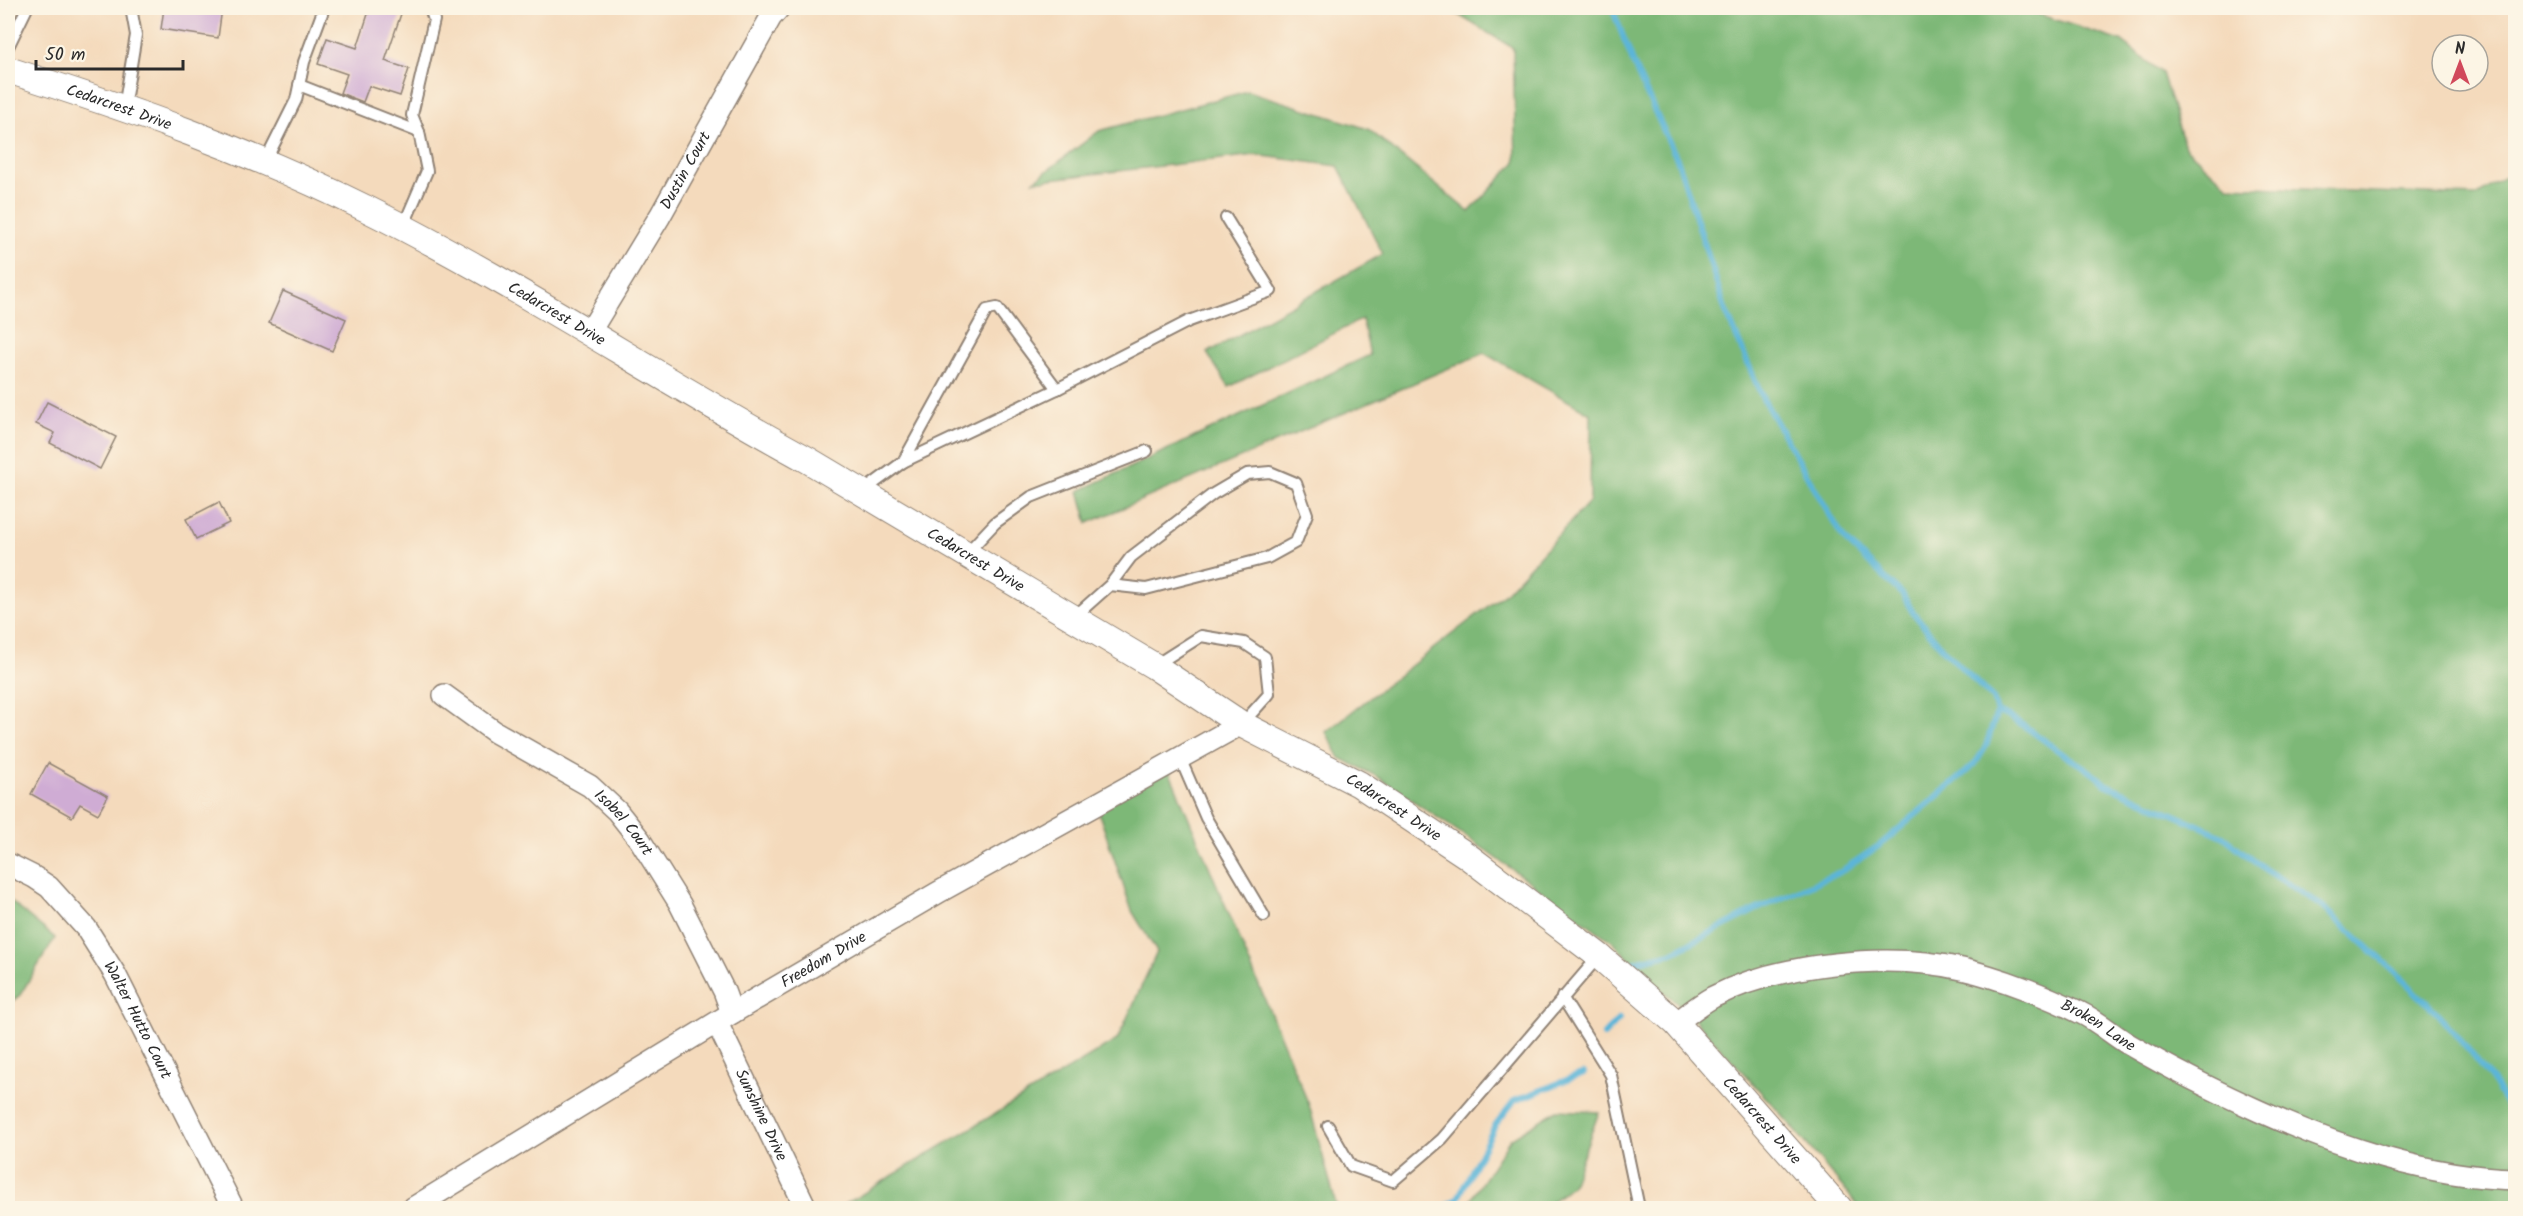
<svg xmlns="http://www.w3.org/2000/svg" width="2523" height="1216" font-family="Kalam,sans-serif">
  <rect width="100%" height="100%" fill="#fcf5e5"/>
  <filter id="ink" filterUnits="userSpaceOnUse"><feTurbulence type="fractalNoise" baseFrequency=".0167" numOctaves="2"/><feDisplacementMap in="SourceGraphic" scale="12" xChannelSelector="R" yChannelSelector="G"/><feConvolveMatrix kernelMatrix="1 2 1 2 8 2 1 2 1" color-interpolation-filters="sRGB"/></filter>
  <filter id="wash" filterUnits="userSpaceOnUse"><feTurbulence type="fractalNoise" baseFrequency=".008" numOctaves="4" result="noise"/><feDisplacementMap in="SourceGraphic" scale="24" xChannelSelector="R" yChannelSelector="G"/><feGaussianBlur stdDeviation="1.35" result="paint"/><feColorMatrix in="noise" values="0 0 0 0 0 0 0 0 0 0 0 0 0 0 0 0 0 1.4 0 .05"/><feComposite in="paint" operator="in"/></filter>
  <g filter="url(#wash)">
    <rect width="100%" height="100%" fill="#f4dabc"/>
    <!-- forest -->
    <g fill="#7db877" stroke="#547251" stroke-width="1.5">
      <path d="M1447 8H2019L2121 41 2162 73 2185 147 2228 186 2476 196 2515 170V1208H1860L1790 1124 1686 1010 1653 983 1614 943 1484 849 1378 777 1340 758 1326 732 1505 593 1590 501 1591 414 1484 353 1088 523 1079 491 1370 355 1362 319 1229 387 1207 353 1383 254 1338 166 1255 155 1034 181 1099 131 1248 91 1368 129 1469 212 1516 162 1513 48Z"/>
      <path d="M1167 766 1309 1105 1337 1208H839L1117 1040 1157 952 1132 911 1096 805Z"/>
      <path d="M8 899 55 938 20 995 8 1005Z"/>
      <path d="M1557 1110 1599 1112 1572 1185 1544 1208H1465L1510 1139Z"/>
    </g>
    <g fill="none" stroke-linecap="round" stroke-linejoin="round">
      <!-- stream -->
      <g stroke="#5bb5d8" stroke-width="6">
        <path d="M1612 8 1638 75 1678 161 1725 309 1763 399 1844 539 1903 595 1912 611 1943 649 1993 699 1997 712 1986 746 1975 764 1880 845 1840 872 1755 910 1671 953 1635 962"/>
        <path d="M1997 712C2022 721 2041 739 2063 754 2078 764 2092 770 2105 784L2223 836 2263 868 2322 906 2394 971 2436 1012 2470 1052 2497 1088 2510 1109"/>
        <path d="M1604 1035 1619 1019"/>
        <path d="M1444 1208 1458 1198 1496 1124 1514 1101 1584 1073"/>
      </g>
    </g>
    <g id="blocks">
      <!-- building -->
      <g fill="#cfacd4">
        <path d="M164 8H222L218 38 161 29Z"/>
        <path d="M370 8H403L385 61 409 69 400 96 369 86 363 102 340 93 347 74 318 64 327 38 357 48Z"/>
        <path d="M283 291 346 319 332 351 269 323Z"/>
        <path d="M47 402 116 437 100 469 50 443 55 433 36 424Z"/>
        <path d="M219 502 229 523 196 539 186 519Z"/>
        <path d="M48 763 108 796 98 814 80 804 72 817 31 794Z"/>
      </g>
    </g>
  </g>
  <g filter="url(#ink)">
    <use href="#blocks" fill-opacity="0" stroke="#908274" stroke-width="1.5"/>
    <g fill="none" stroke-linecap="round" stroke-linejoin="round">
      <defs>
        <g id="service">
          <path d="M8 47 27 8"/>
          <path d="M299 85 419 132"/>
          <path d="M124 108 136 35 131 8"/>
          <path d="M265 162 296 100 304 62 324 8"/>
          <path d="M403 227 427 171 419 132 412 115 434 20 430 8"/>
          <path d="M903 462 1057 389"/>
          <path d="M862 492 903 462 987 310 997 308 1057 389 1189 321 1271 291 1226 218"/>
          <path d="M966 554 995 523 1031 497 1147 451"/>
          <path d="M1073 618 1110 585 1131 557 1213 494 1247 474 1270 472 1296 483 1307 514 1296 542 1267 558 1146 589 1110 585"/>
          <path d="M1154 666 1201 636 1244 643 1265 657 1269 694 1242 724"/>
          <path d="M1180 758 1206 818 1264 916"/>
          <path d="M1562 997 1611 1075 1639 1208"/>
          <path d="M1328 1126 1351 1166 1393 1181 1442 1139 1599 956"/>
        </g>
        <g id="minor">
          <path id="s1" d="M589 333 660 216 771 17 779 8"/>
          <path id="s2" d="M444 695 495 732 590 786 617 811 640 840 680 904 724 991 732 1013"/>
          <path id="s3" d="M8 864 34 877 49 887 86 928 115 974 233 1208"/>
          <path id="s4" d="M717 1023 806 1208"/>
          <path id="s5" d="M1676 1023C1688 1014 1700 1004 1713 997 1780 963 1889 952 1962 969 1998 977 2047 996 2081 1013 2098 1021 2113 1035 2130 1045 2171 1069 2215 1091 2259 1111 2339 1147 2427 1177 2516 1179"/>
          <path id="s6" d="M413 1208 732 1013 939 892 1241 724"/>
        </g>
        <g id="tertiary">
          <path id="s7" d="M8 70C130 109 251 151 367 209 518 284 659 379 808 460L1154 666 1241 724 1359 784 1466 855 1599 956 1676 1023 1839 1208"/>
        </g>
      </defs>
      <!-- service casing -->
      <use href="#service" stroke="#908274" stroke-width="14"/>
      <!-- minor casing -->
      <use href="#minor" stroke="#908274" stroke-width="24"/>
      <!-- tertiary casing -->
      <use href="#tertiary" stroke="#908274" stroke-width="28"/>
      <!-- service -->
      <use href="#service" stroke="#fff" stroke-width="10"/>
      <!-- minor -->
      <use href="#minor" stroke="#fff" stroke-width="21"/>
      <!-- tertiary -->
      <use href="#tertiary" stroke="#fff" stroke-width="26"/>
    </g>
  </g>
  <g text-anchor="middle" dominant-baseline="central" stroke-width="4.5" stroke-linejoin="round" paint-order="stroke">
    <!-- street labels -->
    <g font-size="16" fill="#2b2b2b" stroke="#fcf5e5">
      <text stroke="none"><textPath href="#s7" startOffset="117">Cedarcrest Drive</textPath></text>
      <text stroke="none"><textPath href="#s1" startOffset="189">Dustin Court</textPath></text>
      <text stroke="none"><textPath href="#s7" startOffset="602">Cedarcrest Drive</textPath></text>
      <text stroke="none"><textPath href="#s7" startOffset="1088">Cedarcrest Drive</textPath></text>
      <text stroke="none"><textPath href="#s7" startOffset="1574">Cedarcrest Drive</textPath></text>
      <text stroke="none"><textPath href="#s2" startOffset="222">Isobel Court</textPath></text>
      <text stroke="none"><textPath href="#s6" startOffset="480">Freedom Drive</textPath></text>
      <text stroke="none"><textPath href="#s3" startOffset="208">Walter Hutto Court</textPath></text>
      <text stroke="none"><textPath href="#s5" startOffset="448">Broken Lane</textPath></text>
      <text stroke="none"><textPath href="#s4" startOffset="102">Sunshine Drive</textPath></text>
      <text stroke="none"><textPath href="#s7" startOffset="2060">Cedarcrest Drive</textPath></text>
    </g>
  </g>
  <!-- margin -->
  <rect width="2523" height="1216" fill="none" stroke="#fcf5e5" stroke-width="30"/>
  <!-- north arrow -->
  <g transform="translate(2460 63)"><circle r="28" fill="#fcf5e5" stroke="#a8a49b" stroke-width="1.5"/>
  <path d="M0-4.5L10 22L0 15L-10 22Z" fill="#d1495b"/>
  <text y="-9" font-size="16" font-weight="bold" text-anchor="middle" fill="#2b2b2b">N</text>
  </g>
  <!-- scale -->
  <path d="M36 60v9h147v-9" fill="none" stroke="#2b2b2b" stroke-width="3"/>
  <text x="45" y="60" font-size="18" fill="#2b2b2b" stroke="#fcf5e5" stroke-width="4.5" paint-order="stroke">50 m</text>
</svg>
